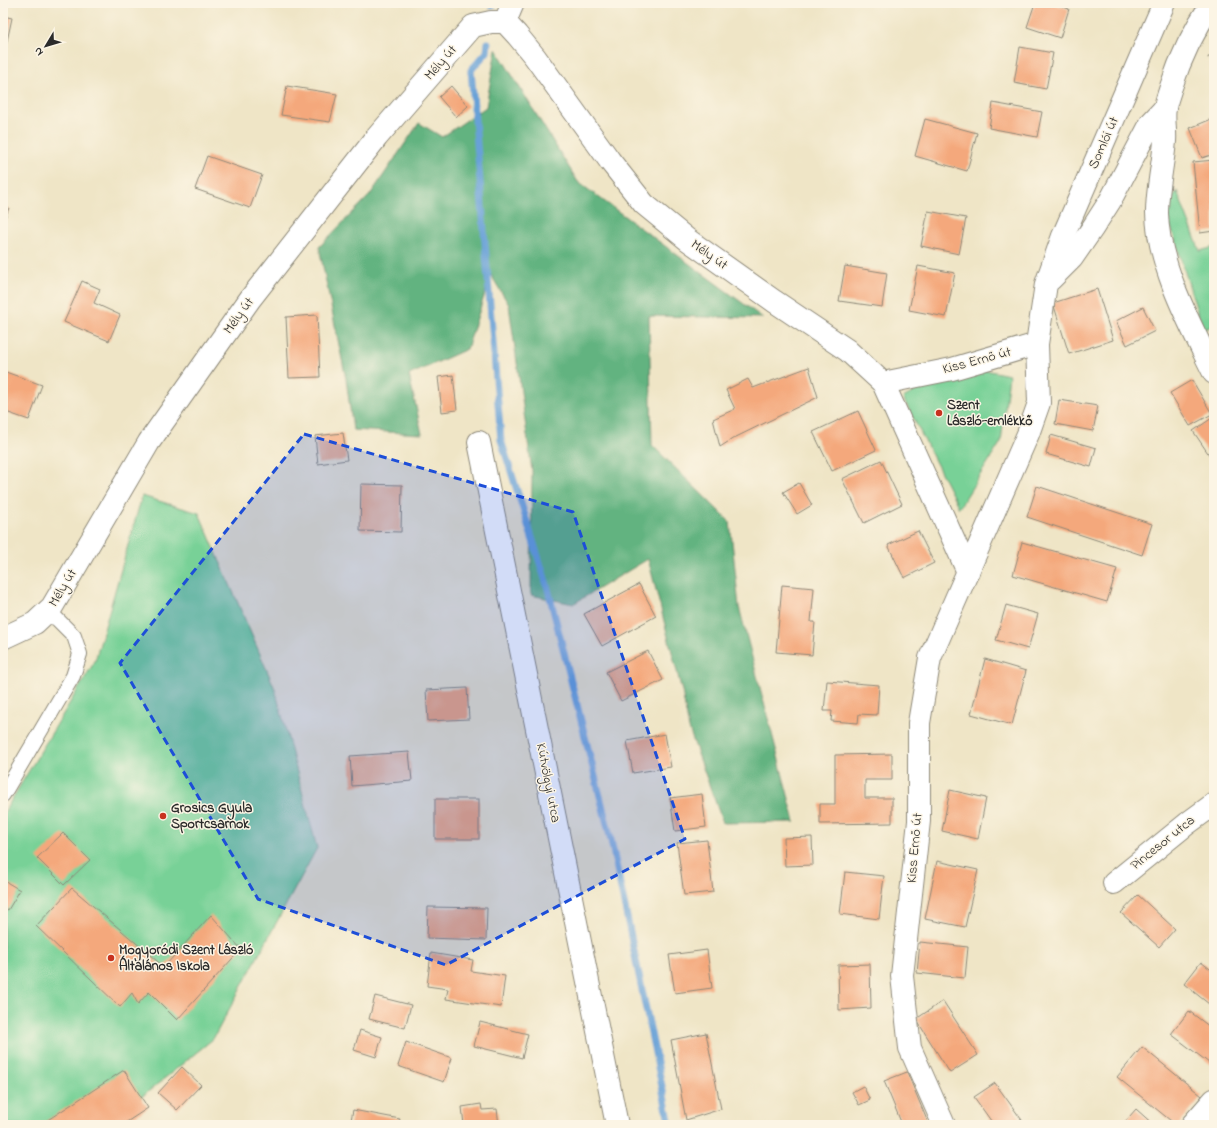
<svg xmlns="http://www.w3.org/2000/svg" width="1217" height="1128" font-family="'Indie Flower',sans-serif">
  <rect width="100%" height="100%" fill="#fcf5e5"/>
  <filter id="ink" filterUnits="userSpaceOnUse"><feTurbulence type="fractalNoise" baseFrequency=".025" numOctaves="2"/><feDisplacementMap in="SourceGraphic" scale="8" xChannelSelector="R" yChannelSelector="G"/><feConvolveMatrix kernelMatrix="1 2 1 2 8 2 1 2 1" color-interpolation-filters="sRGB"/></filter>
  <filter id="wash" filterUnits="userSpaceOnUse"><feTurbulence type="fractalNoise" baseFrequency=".012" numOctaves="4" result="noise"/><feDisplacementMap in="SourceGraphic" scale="16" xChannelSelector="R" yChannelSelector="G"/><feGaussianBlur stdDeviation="0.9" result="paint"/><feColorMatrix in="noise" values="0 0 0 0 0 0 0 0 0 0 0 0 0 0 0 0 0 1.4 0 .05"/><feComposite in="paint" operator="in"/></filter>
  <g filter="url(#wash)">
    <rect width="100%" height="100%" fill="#efe5c6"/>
    <!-- green -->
    <g fill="#78d197" stroke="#527e61">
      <path d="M1177 191 1200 251 1214 247V325L1203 330 1165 208Z"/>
      <path d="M962 365 1009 375 1001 442 959 508 903 398Z"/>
      <path d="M142 496 199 513 275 689 317 848 213 1039 107 1125H3V814L95 661Z"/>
    </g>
    <!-- forest -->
    <path fill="#62b380" stroke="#466f56" d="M496 49 578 182 763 318 649 316 652 445 730 522 739 607 795 822 723 823 689 729 682 691 648 559 573 604 531 595 532 471 509 305 491 275 467 349 409 375 422 434 353 430 346 379 319 247 370 195 419 123 442 137 486 107Z"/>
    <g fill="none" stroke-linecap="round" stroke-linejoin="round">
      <!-- stream -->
      <g stroke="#68a1d7" stroke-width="7">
        <path d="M491 3 492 6"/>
        <path d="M488 43 487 52 471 70 501 440 547 585 611 840 670 1125"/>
      </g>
    </g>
    <g id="blocks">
      <!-- building -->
      <g fill="#f4a87c">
        <path d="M1035 3H1052L1069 9 1060 38 1027 27Z"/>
        <path d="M3 16 12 18 4 55H3Z"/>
        <path d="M1020 47 1053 53 1046 89 1014 83Z"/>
        <path d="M287 86 337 94 330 122 281 115Z"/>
        <path d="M451 86 468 106 456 117 439 97Z"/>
        <path d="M993 103 1042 112 1037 137 989 128Z"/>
        <path d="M1214 118V154L1202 158 1190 128Z"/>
        <path d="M925 119 977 133 967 171 915 156Z"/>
        <path d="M207 156 262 175 250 208 195 189Z"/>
        <path d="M1214 160V231L1200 233 1193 162Z"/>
        <path d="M3 206 9 208 3 223Z"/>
        <path d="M928 211 966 218 959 254 921 246Z"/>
        <path d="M845 266 887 273 882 307 839 301Z"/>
        <path d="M918 266 955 273 946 317 909 310Z"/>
        <path d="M82 281 100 289 94 303 120 315 109 341 64 322Z"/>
        <path d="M1097 289 1113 340 1069 354 1053 303Z"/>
        <path d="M1143 307 1155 331 1127 345 1116 321Z"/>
        <path d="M317 315 320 377 289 378 286 317Z"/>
        <path d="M809 367 818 397 734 438 720 447 713 419 735 409 726 390 748 379 753 388Z"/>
        <path d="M3 371 42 385 29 420 3 411Z"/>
        <path d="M453 375 457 410 442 412 438 377Z"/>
        <path d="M1192 380 1212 414 1190 426 1170 393Z"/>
        <path d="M1059 400 1098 406 1093 431 1055 424Z"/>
        <path d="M858 411 876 450 832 471 813 432Z"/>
        <path d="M1212 418 1214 420V462L1193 431Z"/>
        <path d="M343 433 347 460 318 464 315 436Z"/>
        <path d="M1051 435 1096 448 1091 467 1046 454Z"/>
        <path d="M881 460 902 504 864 523 842 479Z"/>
        <path d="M799 483 812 505 797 514 783 492Z"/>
        <path d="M361 484 402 485 401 532 360 531Z"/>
        <path d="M1037 486 1152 524 1142 555 1027 517Z"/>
        <path d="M918 531 934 563 904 578 888 545Z"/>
        <path d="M1022 542 1117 569 1107 602 1013 575Z"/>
        <path d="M639 584 656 616 602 646 584 614Z"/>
        <path d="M782 585 814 588 811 622H815L812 655 776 652Z"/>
        <path d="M1006 605 1038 614 1028 649 996 640Z"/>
        <path d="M648 651 663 680 621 701 606 672Z"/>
        <path d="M985 659 1026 671 1012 725 971 714Z"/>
        <path d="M827 681 879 685 877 715 859 714 858 723 831 721 832 711H824Z"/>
        <path d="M467 688 469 719 428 721 426 690Z"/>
        <path d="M665 734 671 767 633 773 627 741Z"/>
        <path d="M409 752 412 781 352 786 350 756Z"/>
        <path d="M892 754V780H865V798H892V823L820 824V804H835V755Z"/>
        <path d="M950 790 986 798 978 839 942 831Z"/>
        <path d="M702 794 706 827 675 831 670 798Z"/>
        <rect x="435" y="799" width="44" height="40"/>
        <path d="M63 833 90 860 64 885 37 858Z"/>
        <path d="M812 837 813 865 785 866 784 838Z"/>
        <path d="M707 840 713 892 684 895 677 843Z"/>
        <path d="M937 861 978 870 965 927 925 919Z"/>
        <path d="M845 872 884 876 879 919 840 914Z"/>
        <path d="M3 880 20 890 8 910 3 907Z"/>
        <path d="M72 888 164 967 211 915 241 949 177 1020 149 992 138 1004 132 993 120 1007 36 926Z"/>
        <path d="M1138 895 1175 929 1159 947 1121 913Z"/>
        <path d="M428 907 487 908 486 940 427 938Z"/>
        <path d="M920 942 968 947 965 978 917 973Z"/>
        <path d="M707 950 712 988 675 993 669 955Z"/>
        <path d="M431 953 473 960 471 971 505 976 501 1007 446 999 448 989 427 986Z"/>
        <path d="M1201 962 1214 972V1008L1184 984Z"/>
        <path d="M870 964 871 1008 839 1010 838 965Z"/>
        <path d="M375 996 411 1005 405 1028 369 1019Z"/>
        <path d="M943 1001 978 1055 950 1073 916 1019Z"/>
        <path d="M1189 1011 1214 1030 1213 1066 1171 1034Z"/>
        <path d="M480 1022 528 1034 522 1058 474 1046Z"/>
        <path d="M360 1030 382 1037 376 1057 354 1050Z"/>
        <path d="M706 1033 721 1109 686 1120 671 1040Z"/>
        <path d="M406 1042 452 1058 444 1082 398 1066Z"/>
        <path d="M1142 1047 1202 1096 1178 1125H1176L1117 1077Z"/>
        <path d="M182 1067 201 1085 177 1110 158 1093Z"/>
        <path d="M124 1070 148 1108 122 1125H40Z"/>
        <path d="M907 1072 924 1113 929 1125H893L901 1122 884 1081Z"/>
        <path d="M995 1083 1024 1123 1022 1125H994L974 1097Z"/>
        <path d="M863 1086 870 1100 859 1105 852 1092Z"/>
        <path d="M481 1104 482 1110 497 1109 499 1125H464L462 1107Z"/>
        <path d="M1136 1109 1154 1125H1122Z"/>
        <path d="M353 1110 400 1119 398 1125H350Z"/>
      </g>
    </g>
  </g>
  <g filter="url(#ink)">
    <use href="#blocks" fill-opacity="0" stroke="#8d8878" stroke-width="1"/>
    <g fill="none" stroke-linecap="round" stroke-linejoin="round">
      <defs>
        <path id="service" d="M3 795 73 676 80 654 74 636 56 618 45 616"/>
        <g id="minor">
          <path d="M1212 3C1194 30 1181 56 1171 87 1169 94 1166 101 1165 108 1163 118 1166 130 1165 141 1163 165 1157 189 1157 213 1158 266 1191 326 1214 373"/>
          <path d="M505 22 513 3"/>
          <path d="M1051 279 1072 258 1092 229 1110 201 1151 123 1165 108"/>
          <path d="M883 383 952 369 1037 344"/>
          <path d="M479 442 617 1125"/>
          <path d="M3 638 35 623 52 607 149 442 250 299 377 137 473 26 491 22H505L517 35 535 57 610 161 644 204 688 240 774 301 847 350 883 383 968 572"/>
          <path d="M1114 883 1188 823 1214 804"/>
          <path d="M944 1125 910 1048 902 976 919 821V723L930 658 1028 434 1039 403 1037 344 1046 284 1063 236 1164 3"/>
          <path d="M1192 1125 1214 1100"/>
        </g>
      </defs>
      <!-- service casing -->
      <use href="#service" stroke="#8d8878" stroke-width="16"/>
      <!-- minor casing -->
      <use href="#minor" stroke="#8d8878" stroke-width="24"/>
      <!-- path -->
      <path stroke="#8d8878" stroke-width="2.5" stroke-dasharray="1 3" stroke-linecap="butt" d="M1208 57 1214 61"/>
      <!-- service -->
      <use href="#service" stroke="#fff" stroke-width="14"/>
      <!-- minor -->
      <use href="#minor" stroke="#fff" stroke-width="22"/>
    </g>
  </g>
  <!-- marked area -->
  <path fill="#1d4ed8" fill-opacity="0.2" stroke="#1d4ed8" stroke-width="3" stroke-dasharray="8 5" stroke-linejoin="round" d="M304 434 573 512 685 839 446 965 258 899 120 663Z"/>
  <!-- markers -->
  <g fill="#c8321e" stroke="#fcf5e5" stroke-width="1.5">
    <circle cx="939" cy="413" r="4"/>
    <circle cx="163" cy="816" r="4"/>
    <circle cx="111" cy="958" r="4"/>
  </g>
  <g text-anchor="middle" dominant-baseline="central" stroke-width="3" stroke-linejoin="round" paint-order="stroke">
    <!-- street labels -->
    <g font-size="14" fill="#2b2b2b" stroke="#fcf5e5">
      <text transform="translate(441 63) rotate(-49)">Mély út</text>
      <text transform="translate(1104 143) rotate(-66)">Somlói út</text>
      <text transform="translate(709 255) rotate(35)">Mély út</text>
      <text transform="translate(239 316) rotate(-54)">Mély út</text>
      <text transform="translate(977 361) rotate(-15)">Kiss Ernő út</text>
      <text transform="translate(63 588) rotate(-59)">Mély út</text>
      <text transform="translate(548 783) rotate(79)">Kútvölgyi utca</text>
      <text transform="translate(1163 843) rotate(-39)">Pincesor utca</text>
      <text transform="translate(915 848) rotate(-85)">Kiss Ernő út</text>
    </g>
    <!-- poi labels -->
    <g font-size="14" font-weight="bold" fill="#2b2b2b" stroke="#fcf5e5" text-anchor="start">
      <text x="947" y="405">Szent<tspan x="947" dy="16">László-emlékkő</tspan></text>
      <text x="171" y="808">Grosics Gyula<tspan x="171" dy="16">Sportcsarnok</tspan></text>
      <text x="119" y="950">Mogyoródi Szent László<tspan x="119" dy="16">Általános Iskola</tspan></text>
    </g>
  </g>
  <!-- margin -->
  <rect width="1217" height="1128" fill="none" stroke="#fcf5e5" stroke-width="16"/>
  <!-- north arrow -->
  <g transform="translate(46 46) rotate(232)" stroke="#fcf5e5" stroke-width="3" paint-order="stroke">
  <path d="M0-3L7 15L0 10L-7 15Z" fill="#2b2b2b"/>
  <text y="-6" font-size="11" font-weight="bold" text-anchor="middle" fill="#2b2b2b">N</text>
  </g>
</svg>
